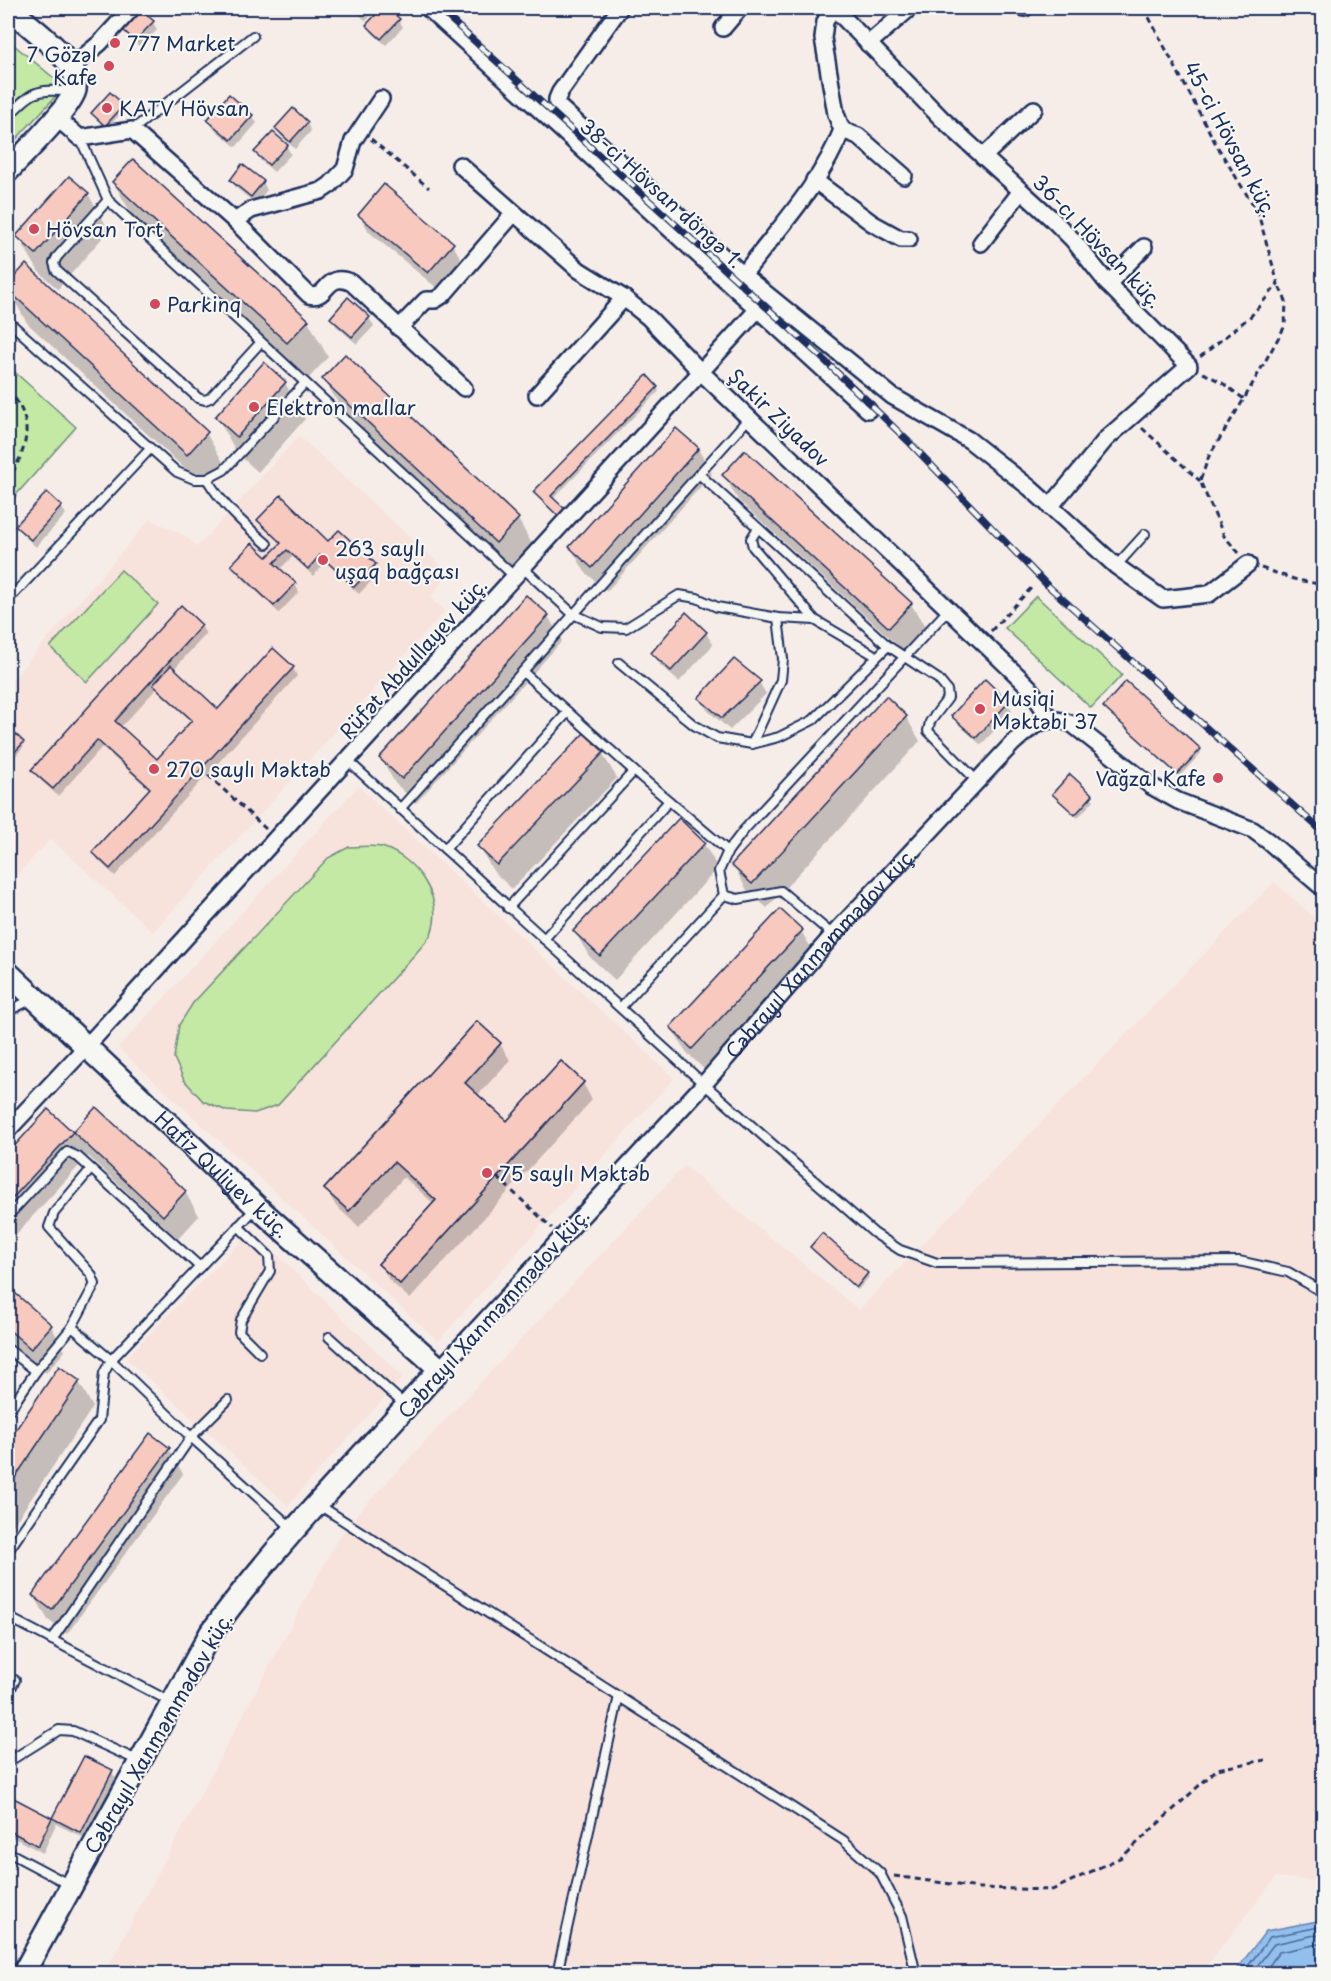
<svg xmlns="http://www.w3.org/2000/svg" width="1331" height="1981" font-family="'Playpen Sans',sans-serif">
  <rect width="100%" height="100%" fill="#f6ede8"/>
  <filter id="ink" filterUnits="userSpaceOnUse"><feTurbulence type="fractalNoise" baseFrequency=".0167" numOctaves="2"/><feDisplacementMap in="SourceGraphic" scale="12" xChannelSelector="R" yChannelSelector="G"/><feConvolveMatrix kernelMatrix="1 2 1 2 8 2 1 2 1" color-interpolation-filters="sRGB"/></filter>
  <g filter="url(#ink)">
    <!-- built -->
    <g fill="#f7e2dc">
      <path d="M299 436 449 573 430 598 445 611 153 932 51 839 8 884V685L150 519 185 536 197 547Z"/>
      <path d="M358 786 674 1078 438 1341 118 1048Z"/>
      <path d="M1274 882 1323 925V1882L1276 1877 1201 1973 104 1974 336 1542 358 1513 684 1166 859 1310Z"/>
      <path d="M252 1230 403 1377 288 1505 126 1358Z"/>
    </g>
    <!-- green -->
    <g fill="#c3e9a4" stroke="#6f8c81" stroke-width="1.5">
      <path d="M8 40 61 84 55 97 8 148Z"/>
      <path d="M8 366 76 427 8 504Z"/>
      <path d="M121 570 158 604 87 682 50 647Z"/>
      <path d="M1036 596 1122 675 1091 708 1005 628Z"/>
      <path d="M349 847C359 847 372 845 382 847 416 858 445 897 431 934 428 940 421 947 417 952L278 1105 255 1113 227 1111 203 1101 184 1080 174 1058 179 1025 193 1003 328 858Z"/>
    </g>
    <!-- water -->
    <path fill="#93bfed" stroke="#6385b4" stroke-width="1.5" d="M1323 1920V1973H1234L1266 1931Z"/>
    <!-- shadow -->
    <g fill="#0003" fill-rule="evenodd">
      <path d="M352 8H378L366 21Z"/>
      <path d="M384 8 398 19 403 27 386 45 372 33 368 25Z"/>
      <path d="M153 22 157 30 140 47 127 35 122 27Z"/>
      <path d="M123 106 125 109 107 128 93 113Z"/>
      <path d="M252 116 257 123 236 147 213 128 209 120Z"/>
      <path d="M307 123 311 131 295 149 281 136 276 128Z"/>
      <path d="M286 146 291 154 274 172 260 160 256 152Z"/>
      <path d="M69 178 88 194 109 230 58 289 39 272 18 236Z"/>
      <path d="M232 180 263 182 267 190 256 204 236 188Z"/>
      <path d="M113 182 308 321 328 357 309 378 134 218Z"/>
      <path d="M360 215 452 244 462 260 438 289 369 232Z"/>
      <path d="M26 266 206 433 227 469 208 490 27 323 8 289V286Z"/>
      <path d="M348 299 369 318 374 326 357 344 336 326 332 318Z"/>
      <path d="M324 379 518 519 538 555 517 577 345 415Z"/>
      <path d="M285 383 305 419 258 472 237 453 217 417Z"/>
      <path d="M657 388 659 391 552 500 565 514 561 519 536 495Z"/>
      <path d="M698 449 712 474 607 591 585 572 571 548Z"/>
      <path d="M724 475 911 604 926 628 904 651 738 500Z"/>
      <path d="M61 507 66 514 36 547 22 534 17 526Z"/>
      <path d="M259 520 328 543 375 565 379 573 359 594 326 562 313 576 293 556 279 570 295 584 299 592 279 613 237 573 233 565 267 559 282 545 264 528Z"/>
      <path d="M181 607 201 626 206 634 173 670 218 711 293 668 297 676 115 876 98 860 94 852 150 790 102 747 58 796 38 778 33 770ZM157 688 160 693 192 722 157 761 120 728Z"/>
      <path d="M548 616 562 641 416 803 395 783 381 758Z"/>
      <path d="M706 633 713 645 679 682 660 665 653 653Z"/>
      <path d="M759 682 766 694 730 730 707 710 700 698Z"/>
      <path d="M1008 703 1012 711 981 745 958 724 953 716Z"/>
      <path d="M1107 710 1200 750 1201 753 1180 776Z"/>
      <path d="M906 717 920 741 767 908 747 890 733 865Z"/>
      <path d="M8 729 24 746 8 765Z"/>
      <path d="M602 753 617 778 512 889 493 871 479 846Z"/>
      <path d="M1070 777 1094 800 1078 818 1054 795Z"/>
      <path d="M704 844 718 868 615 980 589 956 575 932Z"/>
      <path d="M801 931 816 956 707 1072 686 1052 672 1028Z"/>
      <path d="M500 1044 510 1060 477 1096 507 1123 583 1083 592 1100 410 1299 389 1280 380 1264 434 1204 404 1177 359 1227 336 1206 326 1189Z"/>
      <path d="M96 1110 185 1192 199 1216 178 1239 88 1156 8 1243V1155L48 1111 73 1134Z"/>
      <path d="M823 1235 867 1274 869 1277 858 1290 813 1251 812 1247Z"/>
      <path d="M8 1289 51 1326 65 1351 46 1373 8 1340Z"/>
      <path d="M59 1368 79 1382 93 1407 8 1533V1444Z"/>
      <path d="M169 1449 183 1474 67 1634 48 1620 34 1595Z"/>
      <path d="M112 1772 116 1779 86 1839 56 1824 43 1853 8 1835V1797L54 1820V1818Z"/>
    </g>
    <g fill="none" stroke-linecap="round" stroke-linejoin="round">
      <!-- shore -->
      <g stroke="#4b6997" stroke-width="1.5">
        <path d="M1242 1974 1270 1937 1324 1926"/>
        <path d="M1251 1974 1274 1944 1324 1933"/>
        <path d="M1263 1974 1279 1952 1324 1943"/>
      </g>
    </g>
    <!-- building -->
    <g fill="#f8c9bf" stroke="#1b2f5e" stroke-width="1.5" fill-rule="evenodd">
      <path d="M138 8 154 21 135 41 120 27Z"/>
      <path d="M382 8H387L400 19 381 39 366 25Z"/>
      <path d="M110 92 124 105 105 126 91 113Z"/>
      <path d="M229 94 253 115 231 140 207 120Z"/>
      <path d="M293 108 308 122 290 142 275 128Z"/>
      <path d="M273 132 288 145 269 165 254 152Z"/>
      <path d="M133 159 309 320 287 343 112 182Z"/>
      <path d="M242 164 264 181 251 197 230 180Z"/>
      <path d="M69 176 89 193 36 254 16 236Z"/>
      <path d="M384 184 454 243 428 273 358 215Z"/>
      <path d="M26 264 208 432 187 455 8 290V284Z"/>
      <path d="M348 297 370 317 352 337 330 318Z"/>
      <path d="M345 354 519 518 496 543 322 379Z"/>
      <path d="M264 362 286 382 237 437 215 417Z"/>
      <path d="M647 375 658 387 551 496 565 509 558 516 533 492Z"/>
      <path d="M676 428 699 448 592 568 569 547Z"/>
      <path d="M745 450 912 603 889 628 722 475Z"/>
      <path d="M47 492 62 506 31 540 15 526Z"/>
      <path d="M281 495 328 541 339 530 376 564 354 587 320 555 308 569 287 550 274 563 296 583 274 606 231 565 252 543 267 557 281 543 257 520Z"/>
      <path d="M526 595 549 615 402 779 379 758Z"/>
      <path d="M181 605 202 625 115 721 157 759 192 720 153 685 171 665 218 709 273 648 294 667 110 869 92 852 150 788 97 740 53 789 31 770Z"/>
      <path d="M686 612 707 632 671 671 651 653Z"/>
      <path d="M734 659 761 681 722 718 698 698Z"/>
      <path d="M985 679 1009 702 976 738 951 716Z"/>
      <path d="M1126 681 1201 749 1177 774 1103 707Z"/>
      <path d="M886 696 907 716 752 884 731 865Z"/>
      <path d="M8 727 24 742 8 759Z"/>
      <path d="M584 733 604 752 497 865 477 846Z"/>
      <path d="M1070 774 1093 795 1075 815 1052 794Z"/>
      <path d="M679 818 705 843 600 956 573 931Z"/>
      <path d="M780 909 803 930 692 1049 670 1027Z"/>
      <path d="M477 1021 501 1043 465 1083 507 1121 561 1061 584 1082 400 1284 378 1264 436 1200 394 1162 349 1211 324 1189ZM449 1100 493 1140 455 1182 411 1143Z"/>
      <path d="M477 1021 501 1043 465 1083 507 1121 561 1061 584 1082 400 1284 378 1264 436 1200 394 1162 349 1211 324 1189Z"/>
      <path d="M96 1107 186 1191 163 1216 73 1132Z"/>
      <path d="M48 1109 73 1132 8 1203V1153Z"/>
      <path d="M822 1233 868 1273 856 1288 810 1247Z"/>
      <path d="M8 1287 52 1325 31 1349 8 1329Z"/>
      <path d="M59 1366 80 1381 8 1488V1441Z"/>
      <path d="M150 1433 170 1448 52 1610 32 1595Z"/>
      <path d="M84 1756 113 1770 81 1833 52 1818Z"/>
      <path d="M8 1795 52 1818 38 1846 8 1830Z"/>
    </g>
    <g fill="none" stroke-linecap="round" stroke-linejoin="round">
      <defs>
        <g id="lane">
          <path d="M8 117C33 89 36 90 73 91"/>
          <path d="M132 130 253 36"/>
          <path d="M80 138 108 200"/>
          <path d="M8 321 177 472 194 479H207L224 470 305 383"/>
          <path d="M261 342 210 398 205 400 198 398 56 270 54 263 57 257 108 200 515 577"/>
          <path d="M699 474 888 646 938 679 947 690 948 698 930 722 928 731 977 781"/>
          <path d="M207 479C223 506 244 524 267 544"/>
          <path d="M758 528 751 539 753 547 815 620"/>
          <path d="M1116 566 1145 534"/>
          <path d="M523 568 573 614 602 627 626 628 679 595 697 598 717 607 778 618 815 620 876 656"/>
          <path d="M14 594 150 449"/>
          <path d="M619 663 694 725 717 738 752 744 779 737 813 720 888 646"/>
          <path d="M523 672 634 771 728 851"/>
          <path d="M752 744 781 680 783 659 778 618"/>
          <path d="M347 760 704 1084 874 1233 900 1250 937 1263 1239 1261 1288 1272 1324 1293"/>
          <path d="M400 809 749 418"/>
          <path d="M445 849 568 712"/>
          <path d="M724 895 738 899 781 891 833 935"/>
          <path d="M508 908 634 771"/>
          <path d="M544 939 669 801"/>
          <path d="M621 1007 724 895 719 871 728 851 744 830 949 609"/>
          <path d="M8 1011 33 999"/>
          <path d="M8 1216 67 1152 78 1157 200 1267"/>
          <path d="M238 1226 269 1256 270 1271 241 1320 239 1332 260 1353"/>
          <path d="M72 1327 95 1284 91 1274 49 1227 54 1213 91 1169"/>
          <path d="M329 1337 406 1406"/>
          <path d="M8 1349 36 1371"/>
          <path d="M8 1412 36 1371 72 1327 111 1360 191 1437 293 1529"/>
          <path d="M319 1505 843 1840 880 1873 902 1916 916 1974"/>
          <path d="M8 1551 99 1420 104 1373 111 1360 255 1209"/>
          <path d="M8 1617 171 1702"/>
          <path d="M52 1640 191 1437 228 1400"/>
          <path d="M8 1694 15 1680"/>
          <path d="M8 1762 59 1730 73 1731 139 1761"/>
          <path d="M8 1852 70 1885"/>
          <path d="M557 1974 619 1696"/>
        </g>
        <g id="street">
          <path d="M428 8 868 410"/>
          <path d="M620 8 560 92 557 99V105L743 275 892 396 969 440 1030 488 1116 566 1163 599 1209 594 1248 564"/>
          <path d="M834 8 942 119 1051 218 1073 240 1108 284 1189 366 1106 439 1050 507"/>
          <path d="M1024 8H1025"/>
          <path d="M723 28 740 8"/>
          <path d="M868 44 910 8"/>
          <path d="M71 67 100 43 132 8"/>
          <path d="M56 117 80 138 132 130 235 221 309 295C328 301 325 270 352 283L464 388"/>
          <path d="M842 130 858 136 904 176"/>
          <path d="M983 157 1034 109"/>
          <path d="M460 165 579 270 624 298 649 318 700 371 1020 678 1029 687 1050 719"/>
          <path d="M814 180 872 223 901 239H909"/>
          <path d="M235 221 251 210 321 191 330 185 345 169 353 141 381 99"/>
          <path d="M981 243 1021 191"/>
          <path d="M743 275C778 229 821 184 842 130L836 114 823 38 825 22 832 8"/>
          <path d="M1108 284 1144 247"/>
          <path d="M399 328 426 300H435L443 295 514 213"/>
          <path d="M537 395 624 298"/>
          <path d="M8 1130 86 1047 758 309"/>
          <path id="s1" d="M440 1369 704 1084 833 935 1012 744C1032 726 1045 713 1072 724L1151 786 1178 801 1253 830 1268 841 1324 889"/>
        </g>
        <g id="secondary">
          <path d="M8 171C22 155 70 109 75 90 76 82 76 75 72 68 62 50 25 22 8 8"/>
          <path id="s2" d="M8 973 257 1207 440 1369C363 1456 279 1539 210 1634L23 1974"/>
        </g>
      </defs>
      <!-- lane casing -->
      <use href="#lane" stroke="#1b2f5e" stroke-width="12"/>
      <!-- street casing -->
      <use href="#street" stroke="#1b2f5e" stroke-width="20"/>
      <!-- secondary casing -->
      <use href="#secondary" stroke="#1b2f5e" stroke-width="26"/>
      <!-- path -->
      <g stroke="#1b2f5e" stroke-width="3" stroke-dasharray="6 4.5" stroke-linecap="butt">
        <path d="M1144 8 1217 146 1258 213 1278 284 1251 316 1200 357"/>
        <path d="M371 139 429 188"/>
        <path d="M8 370 10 368"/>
        <path d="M1203 373 1221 382 1244 399"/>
        <path d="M8 390C28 412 31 433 19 460 15 467 13 474 8 480"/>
        <path d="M1142 428 1200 481"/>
        <path d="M1239 553 1224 536 1200 481 1209 456 1244 399 1285 326 1286 301 1278 284"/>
        <path d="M1261 568 1297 580 1324 585"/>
        <path d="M991 631 1033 586"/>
        <path d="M208 775 266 829"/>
        <path d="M497 1177 552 1228"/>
        <path d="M894 1876 979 1888 1052 1890 1122 1857 1217 1769 1265 1760"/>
      </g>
      <!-- lane -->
      <use href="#lane" stroke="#f6f6f2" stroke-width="8"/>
      <!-- street -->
      <use href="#street" stroke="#f6f6f2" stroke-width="15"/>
      <!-- secondary -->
      <use href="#secondary" stroke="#f6f6f2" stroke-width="21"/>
      <defs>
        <path id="rail" d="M438 8 821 357 910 443 1047 585 1324 833"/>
      </defs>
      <!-- rail casing -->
      <use href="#rail" stroke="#1b2f5e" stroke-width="7"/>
      <!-- rail -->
      <use href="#rail" stroke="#f6f6f2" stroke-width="4.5" stroke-dasharray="14" stroke-linecap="butt"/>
    </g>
  </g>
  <!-- markers -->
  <g fill="#d1495b" stroke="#f6f6f2" stroke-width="2">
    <circle cx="115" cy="43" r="6"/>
    <circle cx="109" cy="66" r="6"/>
    <circle cx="107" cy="108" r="6"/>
    <circle cx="34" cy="229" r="6"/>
    <circle cx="155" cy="304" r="6"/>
    <circle cx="254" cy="407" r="6"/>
    <circle cx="323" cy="560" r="6"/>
    <circle cx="980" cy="709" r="6"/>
    <circle cx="154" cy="769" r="6"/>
    <circle cx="1218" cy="778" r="6"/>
    <circle cx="487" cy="1173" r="6"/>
  </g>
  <g text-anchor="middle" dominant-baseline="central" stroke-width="4.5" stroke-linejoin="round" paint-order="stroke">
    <!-- poi labels -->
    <g font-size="20" fill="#1b2f5e" stroke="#f6f6f2" text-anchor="start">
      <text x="127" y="43">777 Market</text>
      <text x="97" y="54" text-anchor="end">7 Gözəl<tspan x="97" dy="23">Kafe</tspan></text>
      <text x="119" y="108">KATV Hövsan</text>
      <text x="46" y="229">Hövsan Tort</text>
      <text x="167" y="304">Parkinq</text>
      <text x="266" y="407">Elektron mallar</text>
      <text x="335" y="548">263 saylı<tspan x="335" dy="23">uşaq bağçası</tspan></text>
      <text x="992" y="698">Musiqi<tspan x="992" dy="23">Məktəbi 37</tspan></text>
      <text x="166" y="769">270 saylı Məktəb</text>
      <text x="1206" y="778" text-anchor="end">Vağzal Kafe</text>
      <text x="499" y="1173">75 saylı Məktəb</text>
    </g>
    <!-- street labels -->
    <g font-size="20" fill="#1b2f5e" stroke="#f6f6f2">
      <text transform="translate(1231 139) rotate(62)">45-ci Hövsan küç.</text>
      <text transform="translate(662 193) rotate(42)">38-ci Hövsan döngə 1.</text>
      <text transform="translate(1098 241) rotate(46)">36-cı Hövsan küç.</text>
      <text transform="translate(779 417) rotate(44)">Şakir Ziyadov</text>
      <text transform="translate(413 658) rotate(-48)">Rüfət Abdullayev küç.</text>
      <text stroke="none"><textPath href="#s1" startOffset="564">Cəbrayıl Xanməmmədov küç.</textPath></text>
      <text stroke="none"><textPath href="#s2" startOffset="294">Hafiz Quliyev küç.</textPath></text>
      <text transform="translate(493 1313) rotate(-48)">Cəbrayıl Xanməmmədov küç.</text>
      <text transform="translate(158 1733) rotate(-60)">Cəbrayıl Xanməmmədov küç.</text>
    </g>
  </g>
  <!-- margin -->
  <rect width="1331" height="1981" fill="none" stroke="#f6f6f2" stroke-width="30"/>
  <rect x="15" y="15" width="1301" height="1951" fill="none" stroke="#1b2f5e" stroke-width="2" filter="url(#ink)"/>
</svg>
